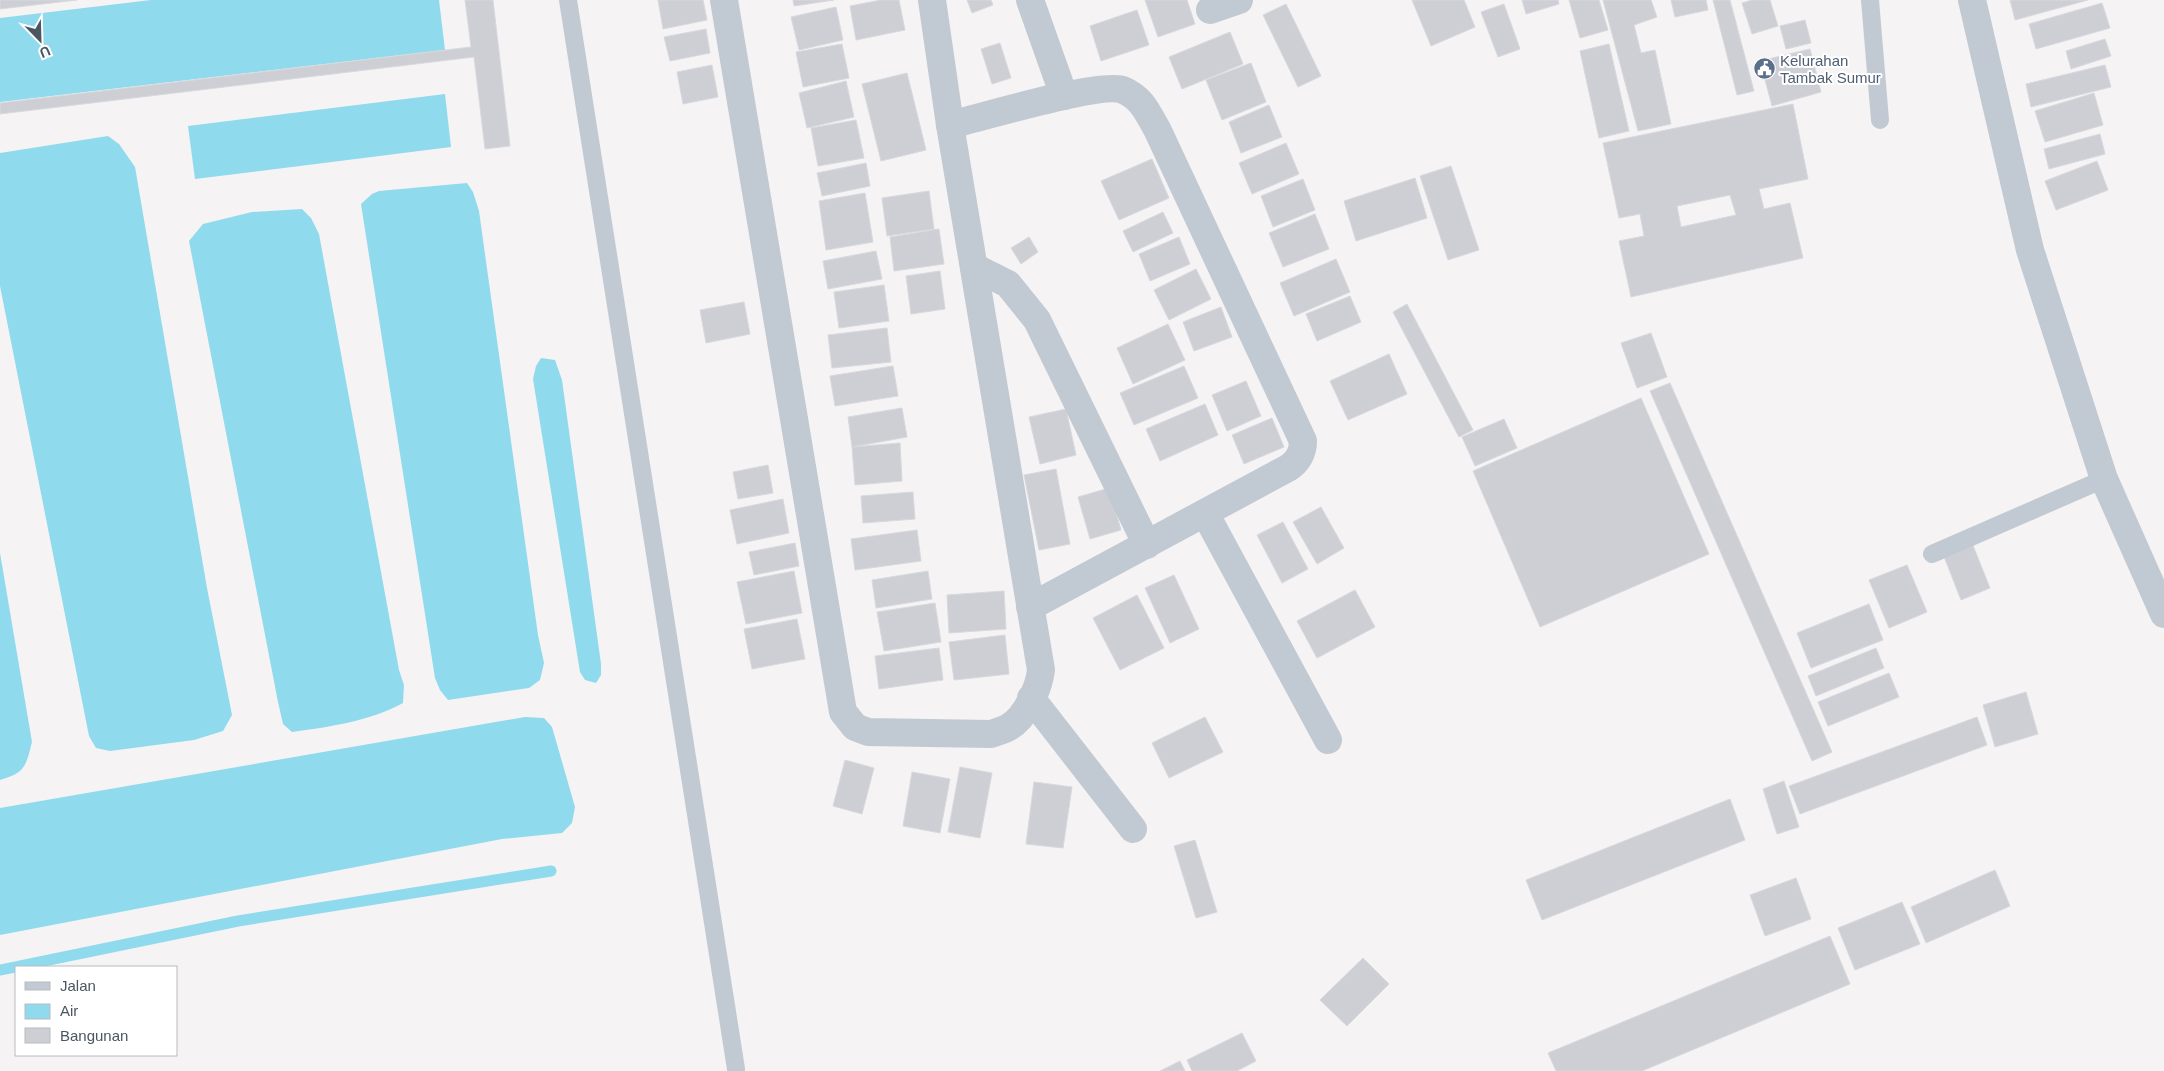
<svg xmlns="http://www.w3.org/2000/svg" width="2164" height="1071" font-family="Helvetica,sans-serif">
  <rect width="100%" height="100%" fill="#f5f3f3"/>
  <!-- water -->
  <g fill="#90daee">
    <path d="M151 0H439L445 50 0 102V18Z"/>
    <path d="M445 94 451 147 195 179 188 126Z"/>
    <path d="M108 136 119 144 135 167 207 588 232 715 223 731 194 740 110 751 96 748 89 736 0 286V153Z"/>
    <path d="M467 183 473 192 479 211 538 635 544 663 540 680 529 688 448 700 440 690 435 678 361 204 372 194 379 191Z"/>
    <path d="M302 209 311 218 319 234 399 670 404 685 403 703C370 721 329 727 292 732L283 724 278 702 189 241 203 224 252 212Z"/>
    <path d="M541 358 555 360 562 380 601 664V675L596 683 585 680 580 672 533 379 536 366Z"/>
    <path d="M0 553 32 742C26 766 25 773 0 780Z"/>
    <path d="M525 717 544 718 552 727 575 807 572 823 562 833 502 839 0 935V808Z"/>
  </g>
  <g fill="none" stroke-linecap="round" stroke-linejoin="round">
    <!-- stream -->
    <path stroke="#90daee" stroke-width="11" d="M0 970 238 921 551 871"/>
  </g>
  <!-- building -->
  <g fill="#cdcfd5" stroke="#d7d9de" fill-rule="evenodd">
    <path d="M0 0H77L0 9Z"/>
    <path d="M465 0H493L510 146 485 149 474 57 0 114V103L471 47Z"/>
    <path d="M658 0H703L707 20 663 29Z"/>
    <path d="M793 0H834L794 6Z"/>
    <path d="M881 0H899L905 30 856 40 850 6Z"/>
    <path d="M967 0H991L993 5 972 13Z"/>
    <path d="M1145 0H1187L1195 24 1158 37Z"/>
    <path d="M1412 0H1464L1475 27 1431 46Z"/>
    <path d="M1522 0H1558L1559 4 1526 14Z"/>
    <path d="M1569 0H1599L1608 30 1580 38Z"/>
    <path d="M1603 0H1651L1657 17 1634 25 1641 53 1655 50 1671 124 1638 131Z"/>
    <path d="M1671 0H1706L1708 10 1675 17Z"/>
    <path d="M1713 0H1730L1754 91 1737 95Z"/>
    <path d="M1752 0H1770L1778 26 1752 34 1742 3Z"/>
    <path d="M2010 0H2088L2015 20Z"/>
    <path d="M2102 3 2110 28 2036 49 2029 24Z"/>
    <path d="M1286 4 1321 76 1298 87 1263 15Z"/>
    <path d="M1504 4 1520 49 1498 57 1481 12Z"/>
    <path d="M836 7 843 40 799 50 791 17Z"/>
    <path d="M1137 10 1149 45 1101 61 1090 26Z"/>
    <path d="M1805 20 1811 43 1786 49 1780 26Z"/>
    <path d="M706 29 710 53 670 61 664 37Z"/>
    <path d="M1230 32 1243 64 1182 89 1169 57Z"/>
    <path d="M2105 39 2111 56 2071 69 2066 51Z"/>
    <path d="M1000 43 1011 78 992 84 981 49Z"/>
    <path d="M842 44 849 78 803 87 796 52Z"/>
    <path d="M1609 44 1629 131 1599 138 1580 51Z"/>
    <path d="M1810 49 1821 92 1772 106 1760 61Z"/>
    <path d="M1251 63 1266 102 1222 120 1206 80Z"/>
    <path d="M712 65 718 97 683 104 677 72Z"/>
    <path d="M2105 65 2111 87 2031 107 2026 84Z"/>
    <path d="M907 73 926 150 881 161 862 84Z"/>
    <path d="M846 81 854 117 807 128 799 93Z"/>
    <path d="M2094 93 2103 125 2045 142 2035 111Z"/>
    <path d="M1793 104 1808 179 1759 189 1764 209 1790 203 1803 258 1631 297 1619 241 1644 236 1640 214 1619 218 1603 143ZM1730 195 1736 215 1681 227 1677 206Z"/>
    <path d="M1269 105 1282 137 1241 153 1229 122Z"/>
    <path d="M856 120 864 158 818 166 811 128Z"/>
    <path d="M2100 134 2105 154 2049 169 2044 149Z"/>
    <path d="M1286 143 1299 174 1252 194 1239 163Z"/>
    <path d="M1152 159 1169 198 1119 220 1101 181Z"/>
    <path d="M2097 161 2108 190 2056 210 2045 181Z"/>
    <path d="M866 163 870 186 822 196 817 173Z"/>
    <path d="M1451 166 1479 250 1448 260 1420 176Z"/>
    <path d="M1415 178 1427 218 1356 241 1344 201Z"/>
    <path d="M1303 179 1315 210 1273 227 1261 196Z"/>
    <path d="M929 191 934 229 887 236 882 198Z"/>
    <path d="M865 193 873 242 826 250 819 201Z"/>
    <path d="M1163 212 1173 233 1133 252 1123 231Z"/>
    <path d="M1315 214 1329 249 1283 267 1269 233Z"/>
    <path d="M939 229 944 264 894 271 890 237Z"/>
    <path d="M1029 237 1038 252 1021 264 1011 248Z"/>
    <path d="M1179 237 1190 264 1150 281 1139 254Z"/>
    <path d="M876 251 882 279 828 289 823 261Z"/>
    <path d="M1336 259 1350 292 1294 316 1280 283Z"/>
    <path d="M1196 269 1211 299 1169 320 1154 290Z"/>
    <path d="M940 271 945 309 911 314 906 276Z"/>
    <path d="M884 285 889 321 839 328 834 292Z"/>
    <path d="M1350 296 1361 322 1317 341 1306 314Z"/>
    <path d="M744 302 750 334 706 343 700 310Z"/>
    <path d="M1407 304 1473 430 1459 437 1393 312Z"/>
    <path d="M1221 307 1232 337 1194 351 1183 322Z"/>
    <path d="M1168 324 1185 360 1133 384 1117 348Z"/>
    <path d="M887 328 891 362 832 368 828 335Z"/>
    <path d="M1651 333 1667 377 1637 388 1621 343Z"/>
    <path d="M1389 354 1407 394 1348 420 1330 381Z"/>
    <path d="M893 366 898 396 835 406 830 376Z"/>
    <path d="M1184 366 1198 398 1134 425 1120 393Z"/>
    <path d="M1246 381 1261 416 1227 431 1212 395Z"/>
    <path d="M1670 383 1832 752 1812 761 1650 391Z"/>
    <path d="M1641 398 1709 554 1540 627 1473 471Z"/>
    <path d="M1205 404 1218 435 1160 461 1146 429Z"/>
    <path d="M902 408 907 437 852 447 848 417Z"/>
    <path d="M1066 409 1076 455 1040 464 1029 417Z"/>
    <path d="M1272 418 1284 447 1244 464 1232 435Z"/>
    <path d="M1504 419 1517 448 1475 466 1462 437Z"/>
    <path d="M900 443 902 481 855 485 852 447Z"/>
    <path d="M768 465 773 493 738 499 733 472Z"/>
    <path d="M1056 469 1070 544 1039 550 1024 475Z"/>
    <path d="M1109 488 1121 530 1090 539 1078 497Z"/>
    <path d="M913 492 915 519 863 523 861 496Z"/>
    <path d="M783 499 789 533 737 544 730 510Z"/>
    <path d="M1321 507 1344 548 1317 564 1293 522Z"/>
    <path d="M1283 522 1308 569 1282 583 1257 535Z"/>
    <path d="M917 530 921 561 855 570 851 539Z"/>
    <path d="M795 543 799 566 754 575 749 552Z"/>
    <path d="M1972 543 1990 588 1961 600 1943 554Z"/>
    <path d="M1907 565 1927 612 1889 628 1869 580Z"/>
    <path d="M794 571 802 613 746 624 737 582Z"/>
    <path d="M928 571 932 599 876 608 872 580Z"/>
    <path d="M1174 575 1199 629 1170 643 1145 588Z"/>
    <path d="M1355 590 1375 627 1317 658 1297 621Z"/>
    <path d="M1004 591 1006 629 949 633 947 595Z"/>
    <path d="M1137 595 1164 648 1120 670 1093 618Z"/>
    <path d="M935 603 941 642 884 651 877 612Z"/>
    <path d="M1869 604 1883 640 1811 668 1797 633Z"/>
    <path d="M797 619 805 659 752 669 744 629Z"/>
    <path d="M1005 635 1009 674 954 680 949 642Z"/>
    <path d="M939 648 943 680 879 689 875 656Z"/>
    <path d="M1876 648 1884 668 1816 696 1808 676Z"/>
    <path d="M1889 673 1899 697 1828 726 1818 702Z"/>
    <path d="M2026 692 2038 734 1995 747 1983 705Z"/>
    <path d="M1205 717 1223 752 1169 778 1152 743Z"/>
    <path d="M1977 717 1987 745 1800 814 1789 786Z"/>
    <path d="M845 760 874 768 862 814 833 806Z"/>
    <path d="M960 767 992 773 980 838 948 832Z"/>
    <path d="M912 772 950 779 940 833 903 826Z"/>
    <path d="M1784 781 1799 827 1777 834 1763 789Z"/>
    <path d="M1034 782 1072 787 1063 848 1026 844Z"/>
    <path d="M1730 799 1745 840 1542 920 1526 880Z"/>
    <path d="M1195 840 1217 912 1196 918 1174 846Z"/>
    <path d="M1995 870 2010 906 1926 943 1911 907Z"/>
    <path d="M1796 878 1811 919 1765 936 1750 895Z"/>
    <path d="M1902 902 1920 944 1855 970 1838 928Z"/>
    <path d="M1830 936 1850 984 1642 1071H1556L1548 1053Z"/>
    <path d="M1363 958 1389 984 1347 1026 1320 1000Z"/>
    <path d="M1242 1033 1256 1061 1237 1071H1192L1187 1060Z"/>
    <path d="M1180 1061 1185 1071H1160Z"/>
  </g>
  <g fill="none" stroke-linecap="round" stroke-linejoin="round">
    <!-- service -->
    <g stroke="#c1cad2" stroke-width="18">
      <path d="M568 0 736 1069"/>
      <path d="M1870 0 1880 120"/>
      <path d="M1932 554 2104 479"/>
    </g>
    <!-- minor -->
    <g stroke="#c1cad2" stroke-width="28">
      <path d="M724 0 843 712 855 727 868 732 991 734C997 732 1004 730 1009 727 1026 717 1039 688 1041 670L950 125 932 0"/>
      <path d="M1030 0 1064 96"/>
      <path d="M1972 0 2030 250 2104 479 2164 614"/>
      <path d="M1210 10 1239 0"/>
      <path d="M950 125C979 118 1102 81 1123 90 1142 98 1147 112 1157 129L1303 441C1303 452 1298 462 1288 468L1030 607"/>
      <path d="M974 267 1008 284 1037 320 1147 545"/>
      <path d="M1205 513 1328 740"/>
      <path d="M1031 698 1133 829"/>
    </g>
  </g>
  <!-- icons -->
  <defs>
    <symbol id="civic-disc" viewBox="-11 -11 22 22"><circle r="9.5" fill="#5c6f8a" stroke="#fff"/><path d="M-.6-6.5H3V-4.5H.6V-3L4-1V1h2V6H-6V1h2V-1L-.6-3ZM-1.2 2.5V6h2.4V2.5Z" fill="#fff"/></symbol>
  </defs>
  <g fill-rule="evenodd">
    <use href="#civic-disc" x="1752" y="56" width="25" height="25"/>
  </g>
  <g text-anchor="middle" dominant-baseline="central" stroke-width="4" stroke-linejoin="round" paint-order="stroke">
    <!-- service labels -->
    <g font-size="15" fill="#4e5e75" stroke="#fff" text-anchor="start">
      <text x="1780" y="60">Kelurahan<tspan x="1780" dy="17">Tambak Sumur</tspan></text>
    </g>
  </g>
  <!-- legend -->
  <rect x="15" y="966" width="162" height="90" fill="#ffffff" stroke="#b7bbc0"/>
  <rect x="25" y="982" width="25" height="8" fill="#c1cad2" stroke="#b7bbc0"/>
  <text x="60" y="991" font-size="15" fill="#4a5661">Jalan</text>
  <rect x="25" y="1004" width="25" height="15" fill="#90daee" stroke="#b7bbc0"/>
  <text x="60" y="1016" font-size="15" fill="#4a5661">Air</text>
  <rect x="25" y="1028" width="25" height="15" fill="#cdcfd5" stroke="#b7bbc0"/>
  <text x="60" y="1041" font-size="15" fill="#4a5661">Bangunan</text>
  <!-- north arrow -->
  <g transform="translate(40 40) rotate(157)" stroke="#ffffff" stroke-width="4" paint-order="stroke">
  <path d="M0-4L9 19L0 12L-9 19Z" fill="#4a5661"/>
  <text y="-8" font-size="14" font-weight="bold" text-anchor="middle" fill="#4a5661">U</text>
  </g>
</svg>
